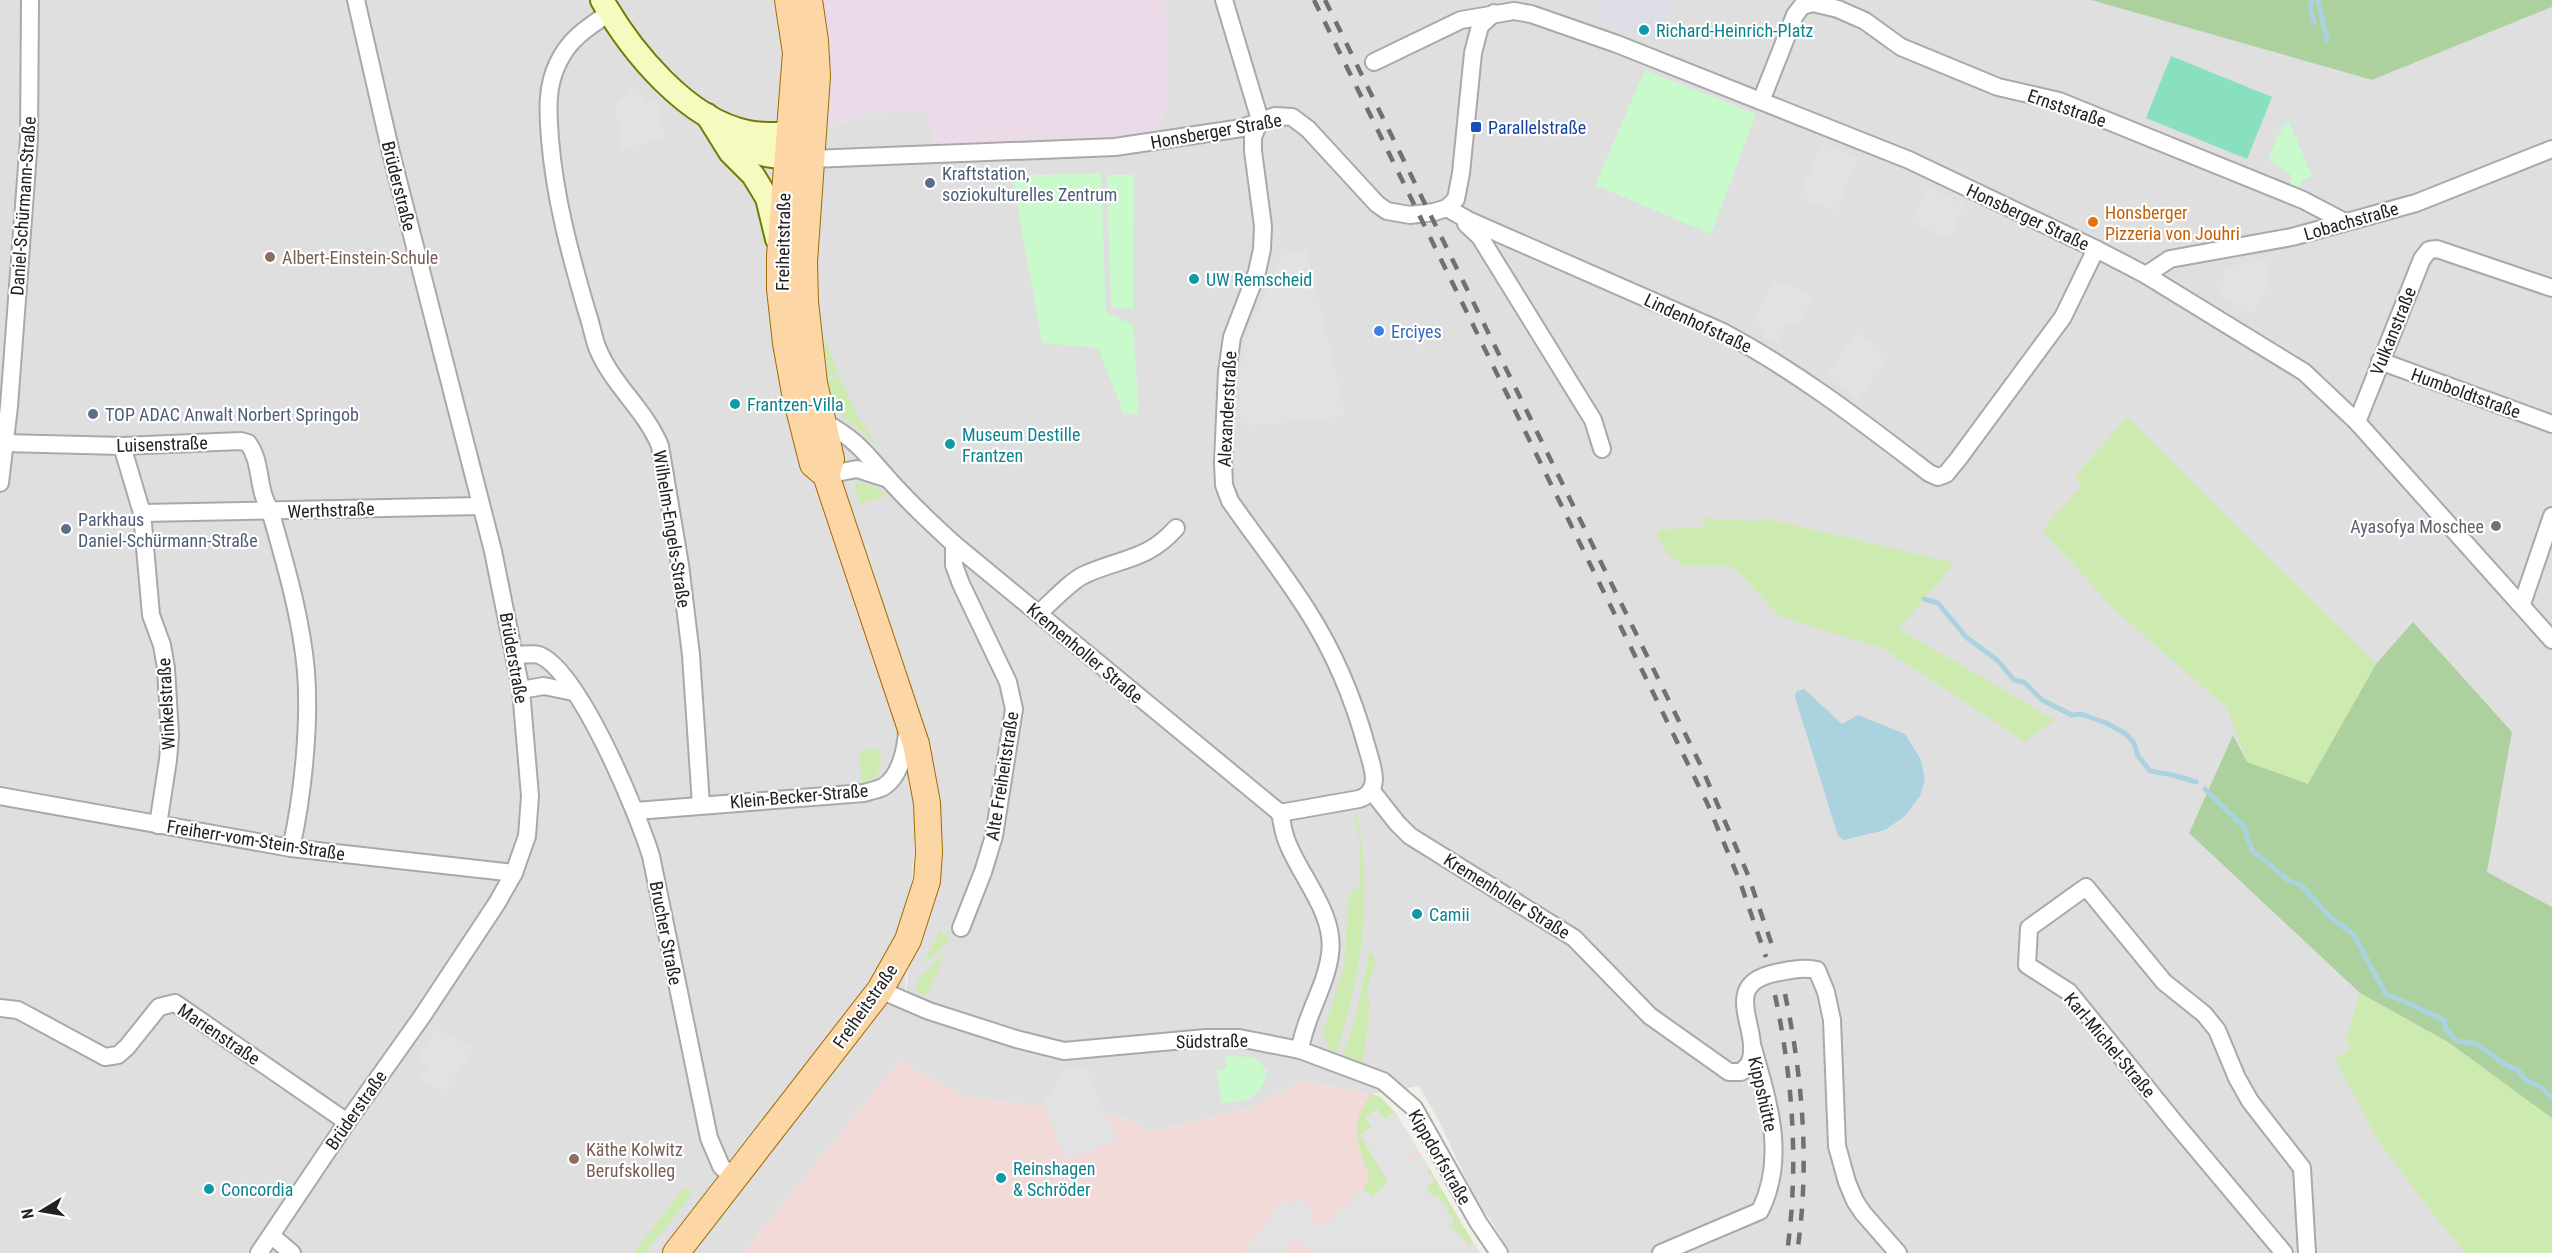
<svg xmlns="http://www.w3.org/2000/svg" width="2552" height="1253" font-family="'Roboto Condensed',sans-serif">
  <rect width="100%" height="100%" fill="#f2efe9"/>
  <!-- residential -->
  <path fill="#e0dfdf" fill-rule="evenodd" d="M0 0H786L794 139 869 113 928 111 935 144 1151 137 1168 107 1167 17 1164 0H2091L2372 80 2552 7V907L2487 872 2512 732 2308 785 2247 762 2233 735 2189 833 2552 1118V1253H1507L1501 1237 1472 1192 1440 1123 1419 1086 1371 1094 1305 1081 1253 1107 1150 1132 1120 1116 967 1097 922 1074 901 1060 743 1253H0ZM864 532 913 740 914 767ZM916 813 919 839 905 1009H904Z"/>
  <!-- commercial -->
  <path fill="#f2dad9" d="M901 1059 922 1074 968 1097 1120 1116 1150 1132 1253 1107 1305 1081 1371 1094 1380 1097 1395 1112 1480 1253H743Z"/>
  <!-- industrial -->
  <path fill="#ebdbe8" d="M786 0H1164L1167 17 1168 107 1151 137 934 144 927 111 869 113 794 139Z"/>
  <!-- grass -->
  <g fill="#cdebb0">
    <path d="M826 340 838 373 828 377 824 341Z"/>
    <path d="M839 376 858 417 878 447 834 408 828 380Z"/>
    <path d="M2127 417 2376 664 2308 785 2247 762 2227 708 2116 611 2042 530 2082 485 2075 477Z"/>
    <path d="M857 482 874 486 887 496 860 504 855 486Z"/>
    <path d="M1700 518 1761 521 1769 519 1954 563 1899 629 2055 720 2025 742 1882 648 1780 617 1736 569 1725 565 1684 566 1667 554 1657 536 1660 530 1707 526Z"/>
    <path d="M880 748C882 765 881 780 862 784L859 751Z"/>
    <path d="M1353 814 1357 815C1373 894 1362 977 1336 1053L1330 1050 1322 1035 1344 966 1349 894 1359 887 1360 841Z"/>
    <path d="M940 930 950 939 925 964 924 963Z"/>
    <path d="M1370 950 1376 961C1372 975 1363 991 1370 1004L1363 1064 1343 1056 1355 1019Z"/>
    <path d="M945 952 930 990 925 996 918 992 915 987 920 977Z"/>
    <path d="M2360 993 2448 1042 2552 1118V1253H2465L2411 1185 2375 1135 2335 1059 2351 1049 2346 1039Z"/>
    <path d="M1371 1094 1380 1097 1395 1112 1361 1135 1388 1182 1372 1197 1363 1188 1370 1177C1363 1159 1352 1135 1359 1116 1362 1108 1367 1101 1371 1094Z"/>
    <path d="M1429 1168 1473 1243 1469 1246 1450 1225 1445 1210 1448 1208 1425 1189 1435 1180 1426 1171Z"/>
    <path d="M684 1188 692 1191 685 1204 644 1253H633Z"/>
  </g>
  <!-- forest -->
  <g fill="#add19e">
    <path d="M2091 0H2552V7L2372 80Z"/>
    <path d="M2413 622 2512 732 2487 872 2552 907V1118L2448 1042 2360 993 2189 833 2233 735 2247 762 2308 784 2376 664Z"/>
  </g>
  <!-- park -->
  <g fill="#c8facc">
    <path d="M1645 70 1756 114 1711 234 1595 185Z"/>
    <path d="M2288 120 2312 176 2302 180 2300 189 2290 185 2291 175 2268 160 2278 135Z"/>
    <path d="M1101 173 1106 312 1133 325 1139 414H1124L1098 348 1042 343 1012 176Z"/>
    <path d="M1107 175H1134L1133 309 1111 308Z"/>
    <path d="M1225 1055 1256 1058 1267 1071C1259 1100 1249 1101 1221 1103L1217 1070 1227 1068Z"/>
  </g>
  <!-- pitch -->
  <path fill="#88e0be" d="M2171 56 2272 97 2247 159 2146 118Z"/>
  <!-- parking -->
  <g fill="#e2e2e2">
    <path d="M634 87 649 104 654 99 662 109 659 115 665 137 622 150 615 105Z"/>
    <path d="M1822 142 1858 158 1836 212 1799 197Z"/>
    <path d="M1927 187 1965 205 1949 238 1911 222Z"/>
    <path d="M1307 251 1346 416 1248 426 1241 421 1239 385 1244 343 1281 255Z"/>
    <path d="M2267 260 2266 292 2252 315 2217 294 2223 283 2226 267Z"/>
    <path d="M1774 280 1812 295 1799 326 1787 321 1778 343 1763 336 1765 330 1752 324Z"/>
    <path d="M1858 332 1890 357 1858 399 1826 374Z"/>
    <path d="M436 1028 474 1049 443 1093 420 1077 428 1065 418 1058Z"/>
    <path d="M1085 1066 1117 1140 1066 1160 1042 1103 1066 1069Z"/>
    <path d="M1377 1109 1384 1119 1395 1112 1419 1151 1406 1158 1410 1162 1420 1153 1429 1168 1427 1171 1435 1180 1426 1189 1434 1198 1437 1196 1448 1208 1446 1211 1455 1220 1450 1225 1469 1245 1473 1243 1480 1253H1315L1293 1238 1282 1253H1243L1281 1200 1291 1207 1298 1196 1313 1208 1309 1220 1322 1228 1363 1188 1372 1197 1388 1182 1360 1135 1371 1127 1365 1117Z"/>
  </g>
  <!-- plaza -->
  <path fill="#dddde8" d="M1602 0H1673L1658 42 1595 19Z"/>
  <!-- water -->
  <path fill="#aad3df" d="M1804 689 1842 724 1858 715 1905 734 1921 760 1925 780 1920 796 1905 816 1885 830 1844 840 1838 836 1795 697 1796 692Z"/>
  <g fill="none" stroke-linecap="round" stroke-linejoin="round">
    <!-- stream -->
    <g stroke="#aad3df" stroke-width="5">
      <path d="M2312 0 2310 6 2314 23"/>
      <path d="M2318 0 2327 40"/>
      <path d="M1924 599 1938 603 1966 637 1997 660 2014 680 2024 682 2042 700 2072 715 2081 714 2106 723 2126 734 2134 743 2138 756 2150 771 2173 775 2196 782"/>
      <path d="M2205 789 2244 827 2252 850 2289 881 2301 885 2330 917 2354 935 2385 993 2444 1020 2446 1029 2457 1041 2477 1044 2504 1064 2519 1071 2525 1080 2538 1085 2552 1097"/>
    </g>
    <defs>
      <g id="street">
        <path d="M609 13C588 27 569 39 558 63 546 87 548 112 550 139 555 199 570 254 587 312 591 323 593 336 597 347 612 385 645 409 660 446L680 565 691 655 701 805"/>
        <path d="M1374 62 1461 20 1514 11 1531 14 1617 44 1909 160 2096 249 2146 275 2304 372 2357 422 2552 640"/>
        <path d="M1761 101 1795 15 1802 6 1813 3 1838 9 1865 21 1901 47 1998 87 2059 101 2303 200 2345 222"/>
        <path d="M811 159 1115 147 1242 128 1275 116 1292 117 1308 129 1377 204 1387 211 1410 215 1434 212 1447 208 1456 199 1461 173 1473 53 1480 26 1494 13"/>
        <path d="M1447 208 1468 220 1723 332C1798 372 1861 421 1929 473L1938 477 1946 474 1959 458 2063 317 2096 249"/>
        <path d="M1466 224 1480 237 1593 420 1602 449"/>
        <path d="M2146 275 2170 259 2292 237 2416 203 2552 149"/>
        <path d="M2380 361 2552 424"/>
        <path d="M822 421C858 440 865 453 891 482 911 504 932 524 954 544L1280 813 1359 799C1383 791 1372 766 1367 748 1354 700 1334 652 1307 610 1283 572 1255 537 1230 501L1224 485 1223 462 1227 372 1232 337 1257 272 1262 249 1263 226 1253 151V137L1260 120 1224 0"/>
        <path d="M2357 422 2422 259 2429 250 2437 249 2552 288"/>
        <path d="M4 443 122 446 241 441 248 443C263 464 256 487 270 510 285 563 301 616 306 671 310 724 303 796 291 848"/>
        <path d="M122 446 142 513 151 615 162 645 166 668 170 735 168 760 158 825"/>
        <path d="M826 475 857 469 888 479"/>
        <path d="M0 483 9 406 29 139 30 0"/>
        <path d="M142 513 481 506"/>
        <path d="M954 544V565L961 584 1008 682 1014 709 994 836 983 872 961 928"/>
        <path d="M2522 604 2552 516"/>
        <path d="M1039 613C1052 602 1071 580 1086 574 1122 558 1148 560 1176 528"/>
        <path d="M516 655C523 655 533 653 539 655 579 670 638 814 651 856L709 1138 721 1166 735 1180"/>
        <path d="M521 690 544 686 573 692"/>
        <path d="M1371 790 1397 823 1410 836 1574 938 1650 1016 1729 1072H1741C1744 1069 1748 1066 1750 1062 1762 1030 1718 985 1775 973 1789 970 1802 967 1817 970L1826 992 1832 1020 1837 1146 1847 1182 1855 1201 1863 1213 1898 1253"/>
        <path d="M0 796 291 848 514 873"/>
        <path d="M636 811 864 793C870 791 877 790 883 787 900 777 906 749 907 731"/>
        <path d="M1280 813C1282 821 1283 831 1286 839 1299 876 1336 913 1330 954 1326 987 1305 1016 1300 1050"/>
        <path d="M880 990 929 1011 1016 1039 1064 1051 1206 1038H1239L1300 1050 1383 1081 1414 1108 1478 1222 1499 1253"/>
        <path d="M0 1008 18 1010 105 1057 118 1055 127 1047 159 1007 175 1003 347 1122"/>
        <path d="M272 1236 292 1253"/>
        <path d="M259 1253 347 1122 423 1015 497 903 514 873 527 836 530 796 521 690 493 551 391 153 356 0"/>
        <path d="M1661 1253 1760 1211C1787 1157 1768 1102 1753 1048"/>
        <path d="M2284 1253 2175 1123 2069 992 2027 965 2029 928 2086 887 2164 982 2204 1014 2217 1030 2237 1078 2250 1101 2302 1168 2307 1253"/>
      </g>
      <g id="secondary">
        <path d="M602 0C631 51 687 120 748 132 767 136 789 133 808 134"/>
        <path d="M707 115 730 152 753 175 767 198 777 239"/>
        <path d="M726 134C748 152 759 156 787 157"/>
      </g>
      <g id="primary">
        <path d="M809 0 815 41 817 76 804 262 805 302 814 383 831 459 826 475"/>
        <path d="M676 1253 880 990 908 940 927 881 929 852 927 803 916 744 826 475 813 464 795 393 786 343 780 289V256L796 53 788 0"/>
      </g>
    </defs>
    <!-- street casing -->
    <use href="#street" stroke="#a9a9a9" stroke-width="20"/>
    <!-- secondary casing -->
    <use href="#secondary" stroke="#707d05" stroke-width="26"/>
    <!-- primary casing -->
    <use href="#primary" stroke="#a06b00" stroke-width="28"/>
    <!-- street -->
    <use href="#street" stroke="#fff" stroke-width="16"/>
    <!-- secondary -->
    <use href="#secondary" stroke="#f7fabf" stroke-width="22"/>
    <!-- primary -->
    <use href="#primary" stroke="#fcd6a4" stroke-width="26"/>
    <!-- rail -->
    <g stroke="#707070" stroke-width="4.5" stroke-dasharray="12 12" stroke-linecap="butt">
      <path d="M1314 0 1708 805 1739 879 1766 957"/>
      <path d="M1325 0 1701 766 1748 875 1775 954"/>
      <path d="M1785 994C1803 1079 1810 1167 1797 1253"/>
      <path d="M1775 995C1793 1080 1799 1167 1787 1253"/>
    </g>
  </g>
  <!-- markers -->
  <g fill="#0f9aa8" stroke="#fff" stroke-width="2">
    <circle cx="1644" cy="30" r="6"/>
    <circle cx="1194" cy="279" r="6"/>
    <circle cx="735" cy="404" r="6"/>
    <circle cx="950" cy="444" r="6"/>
    <circle cx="1417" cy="914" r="6"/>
    <circle cx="1001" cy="1178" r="6"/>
    <circle cx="209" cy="1189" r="6"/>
  </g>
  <rect fill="#1a4fb4" stroke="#fff" stroke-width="2" x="1470" y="121" width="12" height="12" rx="3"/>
  <g fill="#5c6f8a" stroke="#fff" stroke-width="2">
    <circle cx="930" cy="183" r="6"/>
    <circle cx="93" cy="414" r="6"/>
    <circle cx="66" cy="529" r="6"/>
  </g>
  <circle fill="#e8710a" stroke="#fff" stroke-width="2" cx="2093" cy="222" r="6"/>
  <g fill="#8d6e63" stroke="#fff" stroke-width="2">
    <circle cx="270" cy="257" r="6"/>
    <circle cx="574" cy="1159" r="6"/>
  </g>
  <circle fill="#3f7fe0" stroke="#fff" stroke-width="2" cx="1379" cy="331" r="6"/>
  <circle fill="#6b7280" stroke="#fff" stroke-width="2" cx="2496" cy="526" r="6"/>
  <g text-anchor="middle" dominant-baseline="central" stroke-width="4.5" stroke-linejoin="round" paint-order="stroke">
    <!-- culture labels -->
    <g font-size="18" fill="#0d838f" stroke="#fff" text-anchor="start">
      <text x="1656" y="30">Richard-Heinrich-Platz</text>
      <text x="1206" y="279">UW Remscheid</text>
      <text x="747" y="404">Frantzen-Villa</text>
      <text x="962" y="434">Museum Destille<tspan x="962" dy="21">Frantzen</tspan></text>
      <text x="1429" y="914">Camii</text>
      <text x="1013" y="1168">Reinshagen<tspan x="1013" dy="21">&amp; Schröder</tspan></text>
      <text x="221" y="1189">Concordia</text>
    </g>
    <!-- street labels -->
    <g font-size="18" fill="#222" stroke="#fff">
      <text transform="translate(2067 108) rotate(19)">Ernststraße</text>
      <text transform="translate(1216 131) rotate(-10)">Honsberger Straße</text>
      <text transform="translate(399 186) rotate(76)">Brüderstraße</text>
      <text transform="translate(23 206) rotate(-86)">Daniel-Schürmann-Straße</text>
      <text transform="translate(2028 217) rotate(25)">Honsberger Straße</text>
      <text transform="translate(2351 221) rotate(-16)">Lobachstraße</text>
      <text transform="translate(783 242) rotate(-89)">Freiheitstraße</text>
      <text transform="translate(1698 323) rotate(25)">Lindenhofstraße</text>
      <text transform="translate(2393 331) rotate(-68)">Vulkanstraße</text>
      <text transform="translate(2466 393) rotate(20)">Humboldtstraße</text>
      <text transform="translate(1227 409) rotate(-87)">Alexanderstraße</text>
      <text transform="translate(162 444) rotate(-2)">Luisenstraße</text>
      <text transform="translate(331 510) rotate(-2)">Werthstraße</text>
      <text transform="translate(672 529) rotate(81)">Wilhelm-Engels-Straße</text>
      <text transform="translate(1085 653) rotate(40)">Kremenholler Straße</text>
      <text transform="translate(514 658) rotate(80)">Brüderstraße</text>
      <text transform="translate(166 704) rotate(-93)">Winkelstraße</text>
      <text transform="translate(1002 776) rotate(-81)">Alte Freiheitstraße</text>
      <text transform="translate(799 796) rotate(-5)">Klein-Becker-Straße</text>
      <text transform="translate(256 840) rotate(9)">Freiherr-vom-Stein-Straße</text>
      <text transform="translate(1507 896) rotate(32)">Kremenholler Straße</text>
      <text transform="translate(666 933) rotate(79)">Brucher Straße</text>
      <text transform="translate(865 1006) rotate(-55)">Freiheitstraße</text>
      <text transform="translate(219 1034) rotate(34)">Marienstraße</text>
      <text transform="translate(1212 1041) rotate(-1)">Südstraße</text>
      <text transform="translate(2110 1045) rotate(50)">Karl-Michel-Straße</text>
      <text transform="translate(1763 1094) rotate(77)">Kippshütte</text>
      <text transform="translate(356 1110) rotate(-55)">Brüderstraße</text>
      <text transform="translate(1440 1157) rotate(60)">Kippdorfstraße</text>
    </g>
    <!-- transit labels -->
    <g font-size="18" fill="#164399" stroke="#fff" text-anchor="start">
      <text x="1488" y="127">Parallelstraße</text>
    </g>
    <!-- service labels -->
    <g font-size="18" fill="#4e5e75" stroke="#fff" text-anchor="start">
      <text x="942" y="173">Kraftstation,<tspan x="942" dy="21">soziokulturelles Zentrum</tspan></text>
      <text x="105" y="414">TOP ADAC Anwalt Norbert Springob</text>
      <text x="78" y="519">Parkhaus<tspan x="78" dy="21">Daniel-Schürmann-Straße</tspan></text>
    </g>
    <!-- food labels -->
    <g font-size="18" fill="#c56008" stroke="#fff" text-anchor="start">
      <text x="2105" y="212">Honsberger<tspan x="2105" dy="21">Pizzeria von Jouhri</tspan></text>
    </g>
    <!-- education labels -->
    <g font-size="18" fill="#785e54" stroke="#fff" text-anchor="start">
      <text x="282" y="257">Albert-Einstein-Schule</text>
      <text x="586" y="1149">Käthe Kolwitz<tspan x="586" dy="21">Berufskolleg</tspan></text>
    </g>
    <!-- shop labels -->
    <g font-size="18" fill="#366cbe" stroke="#fff" text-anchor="start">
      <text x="1391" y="331">Erciyes</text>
    </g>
    <!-- worship labels -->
    <g font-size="18" fill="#5b616d" stroke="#fff" text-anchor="end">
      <text x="2484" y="526">Ayasofya Moschee</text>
    </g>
  </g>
  <!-- north arrow -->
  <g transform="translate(42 1211) rotate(259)" stroke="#ffffff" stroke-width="4.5" paint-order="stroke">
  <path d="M0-4.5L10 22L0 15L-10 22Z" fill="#222222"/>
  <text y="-9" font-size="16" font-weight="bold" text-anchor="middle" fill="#222222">N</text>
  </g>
</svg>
